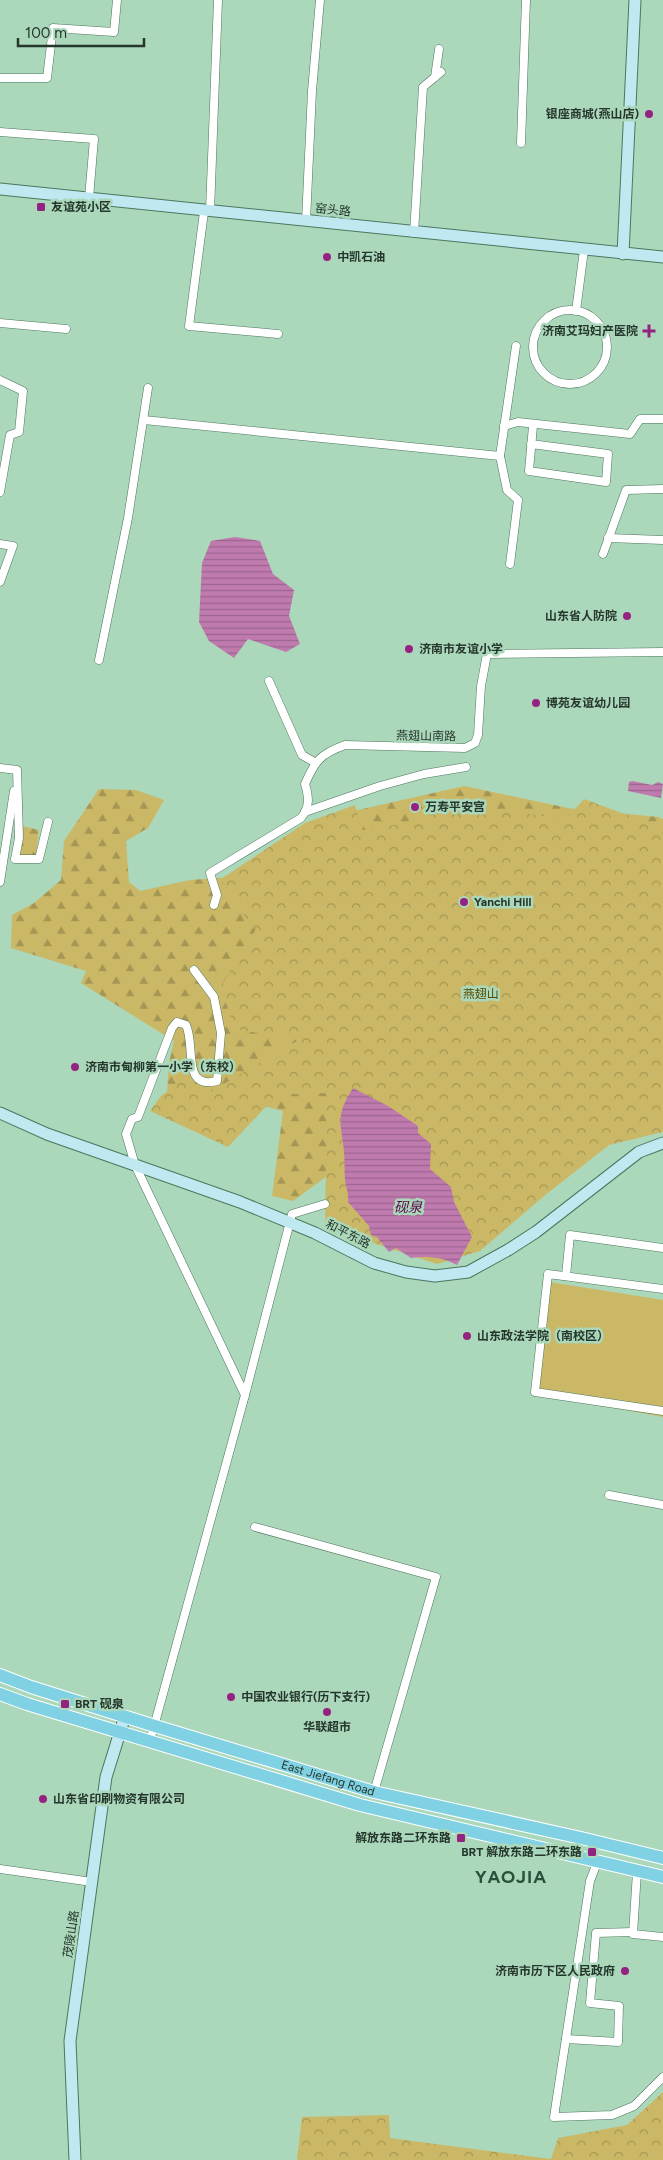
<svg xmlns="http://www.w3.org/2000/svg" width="663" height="2160" font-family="Figtree,'Noto Sans SC',sans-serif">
  <defs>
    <pattern id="forest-firs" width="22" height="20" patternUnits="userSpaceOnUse" patternTransform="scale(1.25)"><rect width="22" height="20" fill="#cbb866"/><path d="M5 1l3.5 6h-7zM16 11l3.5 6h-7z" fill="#a59654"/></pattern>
    <pattern id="park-crowns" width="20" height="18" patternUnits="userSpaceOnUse" patternTransform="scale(1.25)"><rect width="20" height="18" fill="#cbb866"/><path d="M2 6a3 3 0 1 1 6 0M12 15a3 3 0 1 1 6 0" fill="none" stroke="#a59654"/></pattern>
    <pattern id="water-rules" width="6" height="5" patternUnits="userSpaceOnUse" patternTransform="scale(1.25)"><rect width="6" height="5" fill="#bf7aae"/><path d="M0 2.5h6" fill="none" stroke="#9b658e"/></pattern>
  </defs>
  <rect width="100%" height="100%" fill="#abd7ba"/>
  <!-- green -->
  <path fill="#cbb866" d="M543 1281 663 1300V1417L532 1393Z"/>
  <!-- forest -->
  <g fill="url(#forest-firs)">
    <path d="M464 786 568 808 658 817 663 819V1112L327 1176 293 1201 272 1196 283 1111 256 1104 166 1108 169 1063 174 1041 81 983 86 971 11 948 12 915 34 903 61 880 64 841 99 789 136 790 164 800 148 828 126 841 129 882 140 891 190 880 233 877 349 812Z"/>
    <path d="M22 826 39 830 36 855H18Z"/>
  </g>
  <!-- park -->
  <g fill="url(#park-crowns)">
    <path d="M584 799 654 825 663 833V1132L609 1145 544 1196 480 1251 437 1264 325 1227 327 1093 277 1095 228 1147 150 1111 161 1096 184 1079 210 1092 299 1040 234 1029 221 986 256 929 232 901 221 879 305 823 355 805 362 830 427 820 449 800 488 809 566 819Z"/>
    <path d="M663 2092V2160H297L302 2117 389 2115 390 2138 551 2159 558 2138 627 2125Z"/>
  </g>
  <!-- water -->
  <g fill="url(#water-rules)">
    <path d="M235 537 260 541 273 574 294 590 289 616 300 644 286 652 248 639 234 658 209 641 199 622 202 563 211 541Z"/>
    <path d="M632 781 652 785 658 782 663 784 661 798 628 791 629 782Z"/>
    <path d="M353 1088 388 1106 418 1126V1133L431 1144 430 1169 451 1187 454 1202 472 1237 457 1265C442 1257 427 1256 411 1258L396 1248 389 1252 377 1237 371 1235 369 1226 348 1202C349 1193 346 1188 345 1179 344 1170 345 1161 344 1151 341 1122 335 1116 353 1088Z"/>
  </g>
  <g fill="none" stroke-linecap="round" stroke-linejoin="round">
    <defs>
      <g id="street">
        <path d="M435 77 439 49"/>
        <path d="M0 78H47L53 28 114 32 117 0"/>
        <path d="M0 132 94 139 89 198"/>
        <path d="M521 143 526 0"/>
        <path d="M210 211 218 0"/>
        <path d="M204 212 189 326 278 334"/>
        <path d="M306 221 312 91 320 0"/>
        <path d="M414 233 423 87 441 72"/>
        <circle cx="570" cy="347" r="37"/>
        <path d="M576 311 584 250"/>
        <path d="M0 323 66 329"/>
        <path d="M0 380 23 391 19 432 10 435 0 492"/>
        <path d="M144 420 500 456 516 346"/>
        <path d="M504 426 518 422 630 434 640 419H663"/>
        <path d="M531 444 608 454 606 482 529 471 533 426"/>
        <path d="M500 456 507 490 518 500 510 564"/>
        <path d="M608 538 663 540"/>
        <path d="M0 544 13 546 0 582"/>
        <path d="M603 554 626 490 663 489"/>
        <path d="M99 660 128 518 148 388"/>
        <path d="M269 681 302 755 316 763"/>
        <path d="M0 768 17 770 19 838 15 859H39L48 822"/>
        <path d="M305 812 380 786 424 774 466 767"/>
        <path d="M0 882 14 791"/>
        <path d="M214 905 217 895 210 873 301 818C310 807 309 797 305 784 315 761 320 754 345 745L465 748 475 743 478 735 481 686 487 654 663 652"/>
        <path d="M566 1276 570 1235 663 1248"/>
        <path d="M663 1289 548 1274 535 1392 663 1411"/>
        <path d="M245 1395 292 1214 325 1204"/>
        <path d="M609 1495 663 1505"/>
        <path d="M255 1527 436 1577 374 1792"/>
        <path d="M150 1741 245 1395 135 1165 126 1134 132 1119 138 1117 172 1028 177 1022 186 1025C196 1046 181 1090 217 1081L221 1033 214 997 194 970"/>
        <path d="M597 1863 590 1881 554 2117 612 2115 634 2106 663 2077"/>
        <path d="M0 1869 92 1882"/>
        <path d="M637 1872 633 1934 663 1937"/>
        <path d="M566 2039 618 2042 619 2006 590 2003 596 1933 633 1932"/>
      </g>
      <g id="secondary">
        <path d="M0 189 663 257"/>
        <path d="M623 254 635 0"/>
        <path d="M0 1113 47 1134 240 1202 315 1233 374 1263 406 1272 435 1276 468 1272 508 1250 536 1232 639 1152 663 1143"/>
        <path d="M75 2160 70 2041 106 1777 125 1716"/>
      </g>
      <g id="primary">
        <path id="s1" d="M0 1675 31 1687 155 1726 374 1792 581 1838 663 1858"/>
        <path d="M0 1694 27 1704 360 1805 663 1877"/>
      </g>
    </defs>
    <!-- street casing -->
    <use href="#street" stroke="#4d765d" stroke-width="9"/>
    <!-- secondary casing -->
    <use href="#secondary" stroke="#4d765d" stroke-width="13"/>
    <!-- primary casing -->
    <use href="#primary" stroke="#fff" stroke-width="14"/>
    <!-- street -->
    <use href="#street" stroke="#fff" stroke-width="8"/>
    <!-- secondary -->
    <use href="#secondary" stroke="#bfe8f1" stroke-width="11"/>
    <!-- primary -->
    <use href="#primary" stroke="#7fd1e3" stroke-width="12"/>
  </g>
  <!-- markers -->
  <g fill="#942281" stroke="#abd7ba" stroke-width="2">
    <circle cx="649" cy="114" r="5"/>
    <rect x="36" y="202" width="10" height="10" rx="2.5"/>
    <circle cx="327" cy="257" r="5"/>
    <path d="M646.5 323.5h5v5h5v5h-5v5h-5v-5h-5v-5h5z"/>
    <circle cx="627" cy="616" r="5"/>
    <circle cx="409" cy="649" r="5"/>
    <circle cx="536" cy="703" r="5"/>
    <circle cx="415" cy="807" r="5"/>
    <circle cx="464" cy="902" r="5"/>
    <circle cx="75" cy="1067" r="5"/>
    <circle cx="467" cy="1336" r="5"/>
    <circle cx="231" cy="1697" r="5"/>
    <rect x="60" y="1699" width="10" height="10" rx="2.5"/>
    <circle cx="327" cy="1712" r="5"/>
    <circle cx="43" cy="1799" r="5"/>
    <rect x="456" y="1833" width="10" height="10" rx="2.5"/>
    <rect x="587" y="1847" width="10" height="10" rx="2.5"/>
    <circle cx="625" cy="1971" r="5"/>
  </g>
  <g text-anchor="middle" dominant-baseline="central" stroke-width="5" stroke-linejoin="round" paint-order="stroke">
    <!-- poi labels -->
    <g font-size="12" font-weight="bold" fill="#25372c" stroke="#abd7ba" text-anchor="start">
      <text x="639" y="114" text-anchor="end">银座商城(燕山店)</text>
      <text x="51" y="207">友谊苑小区</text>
      <text x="337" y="257">中凯石油</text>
      <text x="638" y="331" text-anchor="end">济南艾玛妇产医院</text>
      <text x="617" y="616" text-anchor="end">山东省人防院</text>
      <text x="419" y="649">济南市友谊小学</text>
      <text x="546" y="703">博苑友谊幼儿园</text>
      <text x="425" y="807">万寿平安宫</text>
      <text x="474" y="902">Yanchi Hill</text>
      <text x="85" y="1067">济南市甸柳第一小学（东校）</text>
      <text x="477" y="1336">山东政法学院（南校区）</text>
      <text x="241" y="1697">中国农业银行(历下支行)</text>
      <text x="75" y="1704">BRT 砚泉</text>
      <text x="327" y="1727" text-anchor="middle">华联超市</text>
      <text x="53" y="1799">山东省印刷物资有限公司</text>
      <text x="451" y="1838" text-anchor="end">解放东路二环东路</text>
      <text x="582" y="1852" text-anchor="end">BRT 解放东路二环东路</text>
      <text x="615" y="1971" text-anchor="end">济南市历下区人民政府</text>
    </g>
    <!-- street labels -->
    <g font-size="12" fill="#25372c" stroke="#abd7ba">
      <text transform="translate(333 210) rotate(6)">窑头路</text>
      <text transform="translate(426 736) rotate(1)">燕翅山南路</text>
      <text transform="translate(348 1234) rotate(27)">和平东路</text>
      <text stroke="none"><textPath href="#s1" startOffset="344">East Jiefang Road</textPath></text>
      <text transform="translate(71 1934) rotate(-82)">茂陵山路</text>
    </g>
    <!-- park labels -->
    <g font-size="12" fill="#564800" stroke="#abd7ba">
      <text x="481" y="994">燕翅山</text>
    </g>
    <!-- water labels -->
    <g font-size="14" font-style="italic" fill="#5c034e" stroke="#abd7ba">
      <text x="408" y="1207">砚泉</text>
    </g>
    <!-- district labels -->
    <g font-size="18" font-weight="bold" letter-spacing="1" fill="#285139" stroke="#abd7ba">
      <text x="511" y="1877">YAOJIA</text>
    </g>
  </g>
  <!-- scale -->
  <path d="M18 38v8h126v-8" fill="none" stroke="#25372c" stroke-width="2.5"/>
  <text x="25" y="38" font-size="15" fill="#25372c" stroke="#abd7ba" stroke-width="4" paint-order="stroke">100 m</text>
</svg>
